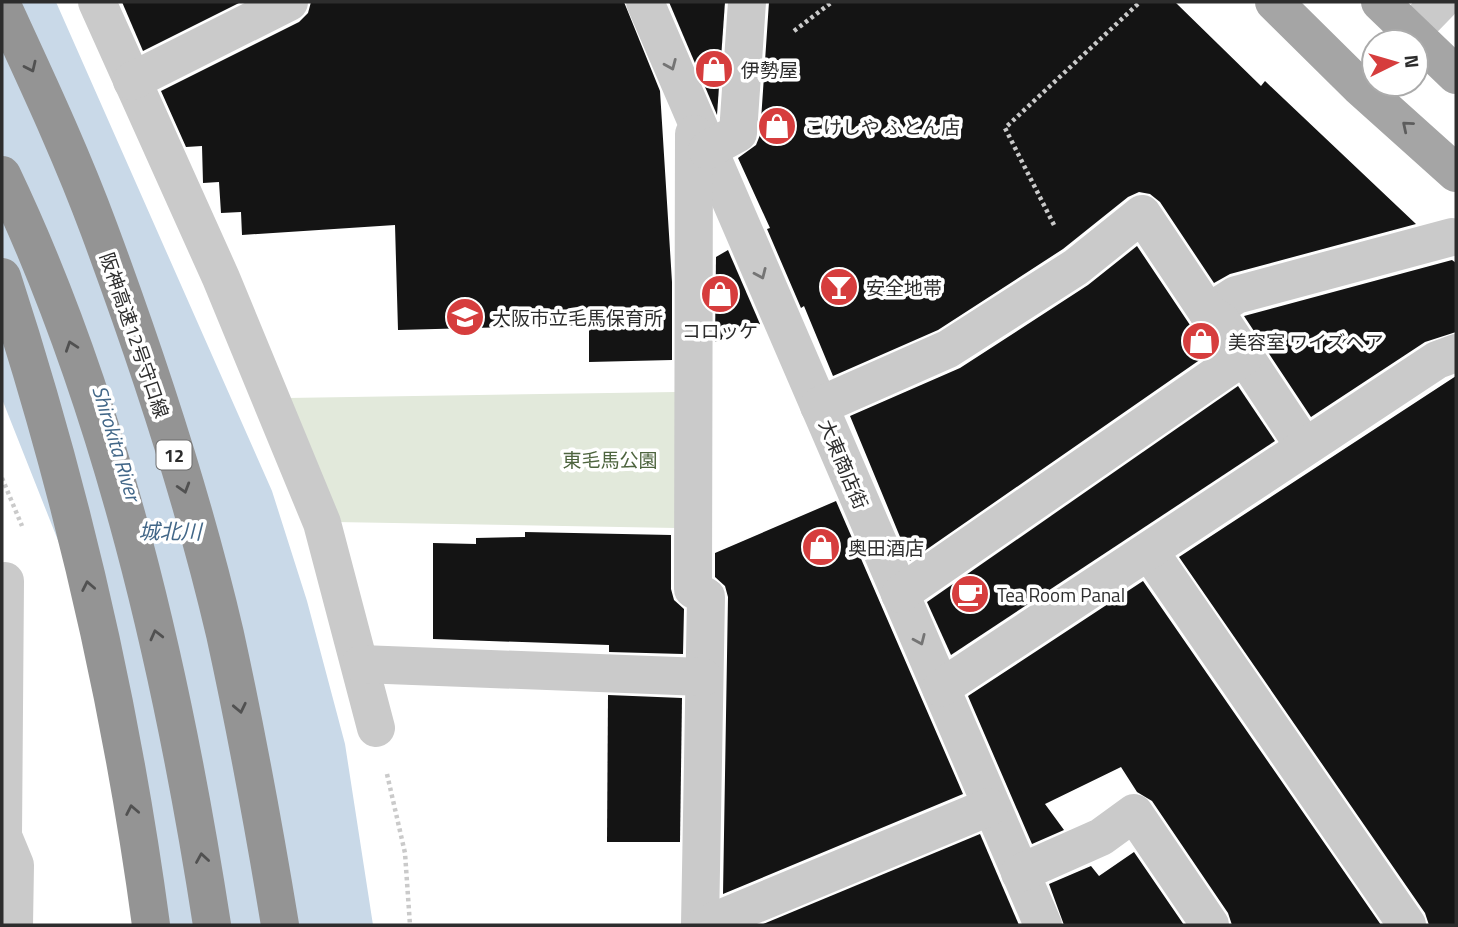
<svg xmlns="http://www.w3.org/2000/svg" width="1458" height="927" font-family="'Titillium Web','Noto Sans JP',sans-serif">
  <rect width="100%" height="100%" fill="#fff"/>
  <!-- green -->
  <path fill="#e2e9db" d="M676 392V528L335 522 287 398Z"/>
  <!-- water -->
  <path fill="#c9d9e8" d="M2 2H56L272 491 307 601 345 744 373 925H157L143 755 2 399Z"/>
  <!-- building -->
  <g fill="#141414">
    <path d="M122 2H241L143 51Z"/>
    <path d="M311 2H624L660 91 672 282V360L589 362V325L398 330 395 225 242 235 241 212 221 213 219 182 203 183 202 146 186 147 161 91 299 22 308 13Z"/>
    <path d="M669 2H725L717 115Z"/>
    <path d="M769 2H1175L1261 86 1265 81 1416 224 1230 274 1214 283 1160 202 1150 194 1139 192 1128 197 1063 249 938 330 833 376 804 306 801 308 767 229 770 228 738 158 756 145 760 135Z"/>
    <path d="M1137 246 1190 325 1206 338 1214 350 910 561 850 416 960 368 1088 285Z"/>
    <path d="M728 250 760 324 715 342 716 257Z"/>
    <path d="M1452 260 1456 263V332L1425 342 1311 417 1244 316Z"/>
    <path d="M1456 376V925H1429L1425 913 1179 557Z"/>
    <path d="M1238 386 1275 441 951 655 927 602Z"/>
    <path d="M836 501 963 794 723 894 728 597 725 586 715 577V553Z"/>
    <path d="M525 532 671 535V589L674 600 684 609 683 654 609 652V645L433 639V543L476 544V538L525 537Z"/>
    <path d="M1143 581 1381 925H1232L1228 913 1152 801 1137 792 1121 767 1045 804 1064 830 1032 844 968 696Z"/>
    <path d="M608 695 682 698 680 842H607Z"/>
    <path d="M980 834 1019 925H761Z"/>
    <path d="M1134 852 1184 925H1064L1049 884 1091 866 1099 876Z"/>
  </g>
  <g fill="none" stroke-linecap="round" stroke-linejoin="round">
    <!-- path -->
    <g stroke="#cacaca" stroke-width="4.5" stroke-dasharray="3.5 3.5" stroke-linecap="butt">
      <path d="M794 31 832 2"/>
      <path d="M1054 225 1005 128 1140 2"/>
      <path d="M2 478 22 526"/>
      <path d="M387 774 405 853 410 925"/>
    </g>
    <!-- minor -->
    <g stroke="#cacaca" stroke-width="38">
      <path d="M97 2 221 278 322 523 376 728"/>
      <path d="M645 2 1043 925"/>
      <path d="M1401 42 1440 2"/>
      <path d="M132 81 289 2"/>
      <path d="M694 134 693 589 706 597 700 925"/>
      <path d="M707 150 738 133 747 2"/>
      <path d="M1208 313 1236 295 1452 237"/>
      <path d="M819 406 948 349 1076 267 1142 214 1208 313 1222 322 1304 446"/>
      <path d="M1149 551 1407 925"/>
      <path d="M5 581 3 836 15 865 14 925"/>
      <path d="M900 594 1244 356"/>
      <path d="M361 664 703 677"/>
      <path d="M941 688 1437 360 1456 353"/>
      <path d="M1020 873 1101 837 1134 813 1210 925"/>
      <path d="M705 925 989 807"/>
    </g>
    <!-- major -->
    <g stroke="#a5a5a5" stroke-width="38">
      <path d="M1274 2 1359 86 1456 173"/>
      <path d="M1380 2 1456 75"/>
    </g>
    <!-- highway -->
    <g stroke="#949494" stroke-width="38">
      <path d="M2 5C36 79 71 153 99 229 148 361 193 497 225 634 246 730 264 828 280 925"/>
      <path d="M2 175C112 406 173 673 212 925"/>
      <path d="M2 277C70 485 122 708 151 925"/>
    </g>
  </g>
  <!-- one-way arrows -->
  <defs><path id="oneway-chevron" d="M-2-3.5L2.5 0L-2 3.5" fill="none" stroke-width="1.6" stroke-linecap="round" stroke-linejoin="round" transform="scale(1.75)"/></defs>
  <g stroke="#747474">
    <use href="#oneway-chevron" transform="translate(671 65) rotate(67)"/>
    <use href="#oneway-chevron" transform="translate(761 274) rotate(66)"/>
    <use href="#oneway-chevron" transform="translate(920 640) rotate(66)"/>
  </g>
  <g stroke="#515151">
    <use href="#oneway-chevron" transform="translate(31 67) rotate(65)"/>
    <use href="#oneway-chevron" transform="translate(71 346) rotate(-109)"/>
    <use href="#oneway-chevron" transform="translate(184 488) rotate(73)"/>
    <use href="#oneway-chevron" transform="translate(88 586) rotate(-101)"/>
    <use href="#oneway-chevron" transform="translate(156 635) rotate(-104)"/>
    <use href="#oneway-chevron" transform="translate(240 708) rotate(78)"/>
    <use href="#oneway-chevron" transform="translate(132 810) rotate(-101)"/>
    <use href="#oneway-chevron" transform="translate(202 858) rotate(-99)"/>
  </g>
  <use stroke="#5d5d5d" href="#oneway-chevron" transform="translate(1407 126) rotate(-140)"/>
  <!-- icons -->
  <defs>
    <symbol id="shop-disc" viewBox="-11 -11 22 22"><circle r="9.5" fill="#d63d3d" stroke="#fff"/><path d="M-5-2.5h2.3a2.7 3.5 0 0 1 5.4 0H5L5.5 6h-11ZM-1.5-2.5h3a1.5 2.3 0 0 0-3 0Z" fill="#fff"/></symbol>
    <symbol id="bar-disc" viewBox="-11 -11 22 22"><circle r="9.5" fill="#d63d3d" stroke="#fff"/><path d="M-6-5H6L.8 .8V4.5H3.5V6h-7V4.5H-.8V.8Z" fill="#fff"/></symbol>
    <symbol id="school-disc" viewBox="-11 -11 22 22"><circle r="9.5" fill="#d63d3d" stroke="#fff"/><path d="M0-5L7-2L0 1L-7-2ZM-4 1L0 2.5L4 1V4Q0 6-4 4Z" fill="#fff"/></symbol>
    <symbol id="cafe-disc" viewBox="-11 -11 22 22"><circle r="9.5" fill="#d63d3d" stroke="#fff"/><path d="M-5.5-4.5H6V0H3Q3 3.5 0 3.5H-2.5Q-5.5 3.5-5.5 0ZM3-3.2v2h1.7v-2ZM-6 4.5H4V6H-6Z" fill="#fff"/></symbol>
  </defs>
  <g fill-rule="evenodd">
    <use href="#shop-disc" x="692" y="47" width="44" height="44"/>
    <use href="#shop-disc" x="755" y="104" width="44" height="44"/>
    <use href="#bar-disc" x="817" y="265" width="44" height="44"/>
    <use href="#shop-disc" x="698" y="272" width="44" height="44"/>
    <use href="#school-disc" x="443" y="295" width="44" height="44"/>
    <use href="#shop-disc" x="1179" y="319" width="44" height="44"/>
    <use href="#shop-disc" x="799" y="525" width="44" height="44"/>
    <use href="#cafe-disc" x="948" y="572" width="44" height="44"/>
  </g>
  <g text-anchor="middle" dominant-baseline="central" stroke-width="7" stroke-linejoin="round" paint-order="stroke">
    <!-- shield labels -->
    <rect fill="#fff" stroke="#6c6c6c" stroke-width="2" x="156.5" y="440.5" width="35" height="29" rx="5"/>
    <g font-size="18" font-weight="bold" fill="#2d2d2d">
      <text x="174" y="455">12</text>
    </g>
    <!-- poi labels -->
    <g font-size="19" fill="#2d2d2d" stroke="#fff" text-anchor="start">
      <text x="741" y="69">伊勢屋</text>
      <text x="804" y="126">こけしや ふとん店</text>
      <text x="866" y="287">安全地帯</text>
      <text x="492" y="317">大阪市立毛馬保育所</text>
      <text x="720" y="330" text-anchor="middle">コロッケ</text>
      <text x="1228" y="341">美容室 ワイズヘア</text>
      <text x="848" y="547">奥田酒店</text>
      <text x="997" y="594">Tea Room Panal</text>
    </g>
    <!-- street labels -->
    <g font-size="19" fill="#2d2d2d" stroke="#fff">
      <text transform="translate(135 335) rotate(71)">阪神高速12号守口線</text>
      <text transform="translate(844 464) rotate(67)">大東商店街</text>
    </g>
    <!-- park labels -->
    <g font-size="19" fill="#4d643e" stroke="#fff">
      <text x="610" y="459">東毛馬公園</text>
    </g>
    <!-- water labels -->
    <g font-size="21" font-style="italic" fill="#426788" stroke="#fff">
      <text transform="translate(117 443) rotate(73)">Shirokita River</text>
      <text x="170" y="531">城北川</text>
    </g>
  </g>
  <!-- border -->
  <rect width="1458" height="927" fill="none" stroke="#2d2d2d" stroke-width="7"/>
  <!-- north arrow -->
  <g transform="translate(1395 63) rotate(85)"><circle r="33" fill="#ffffff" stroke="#ababab" stroke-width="2"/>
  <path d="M0-5L12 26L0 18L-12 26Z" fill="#d63d3d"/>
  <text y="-10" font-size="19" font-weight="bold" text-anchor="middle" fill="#2d2d2d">N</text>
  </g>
</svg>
